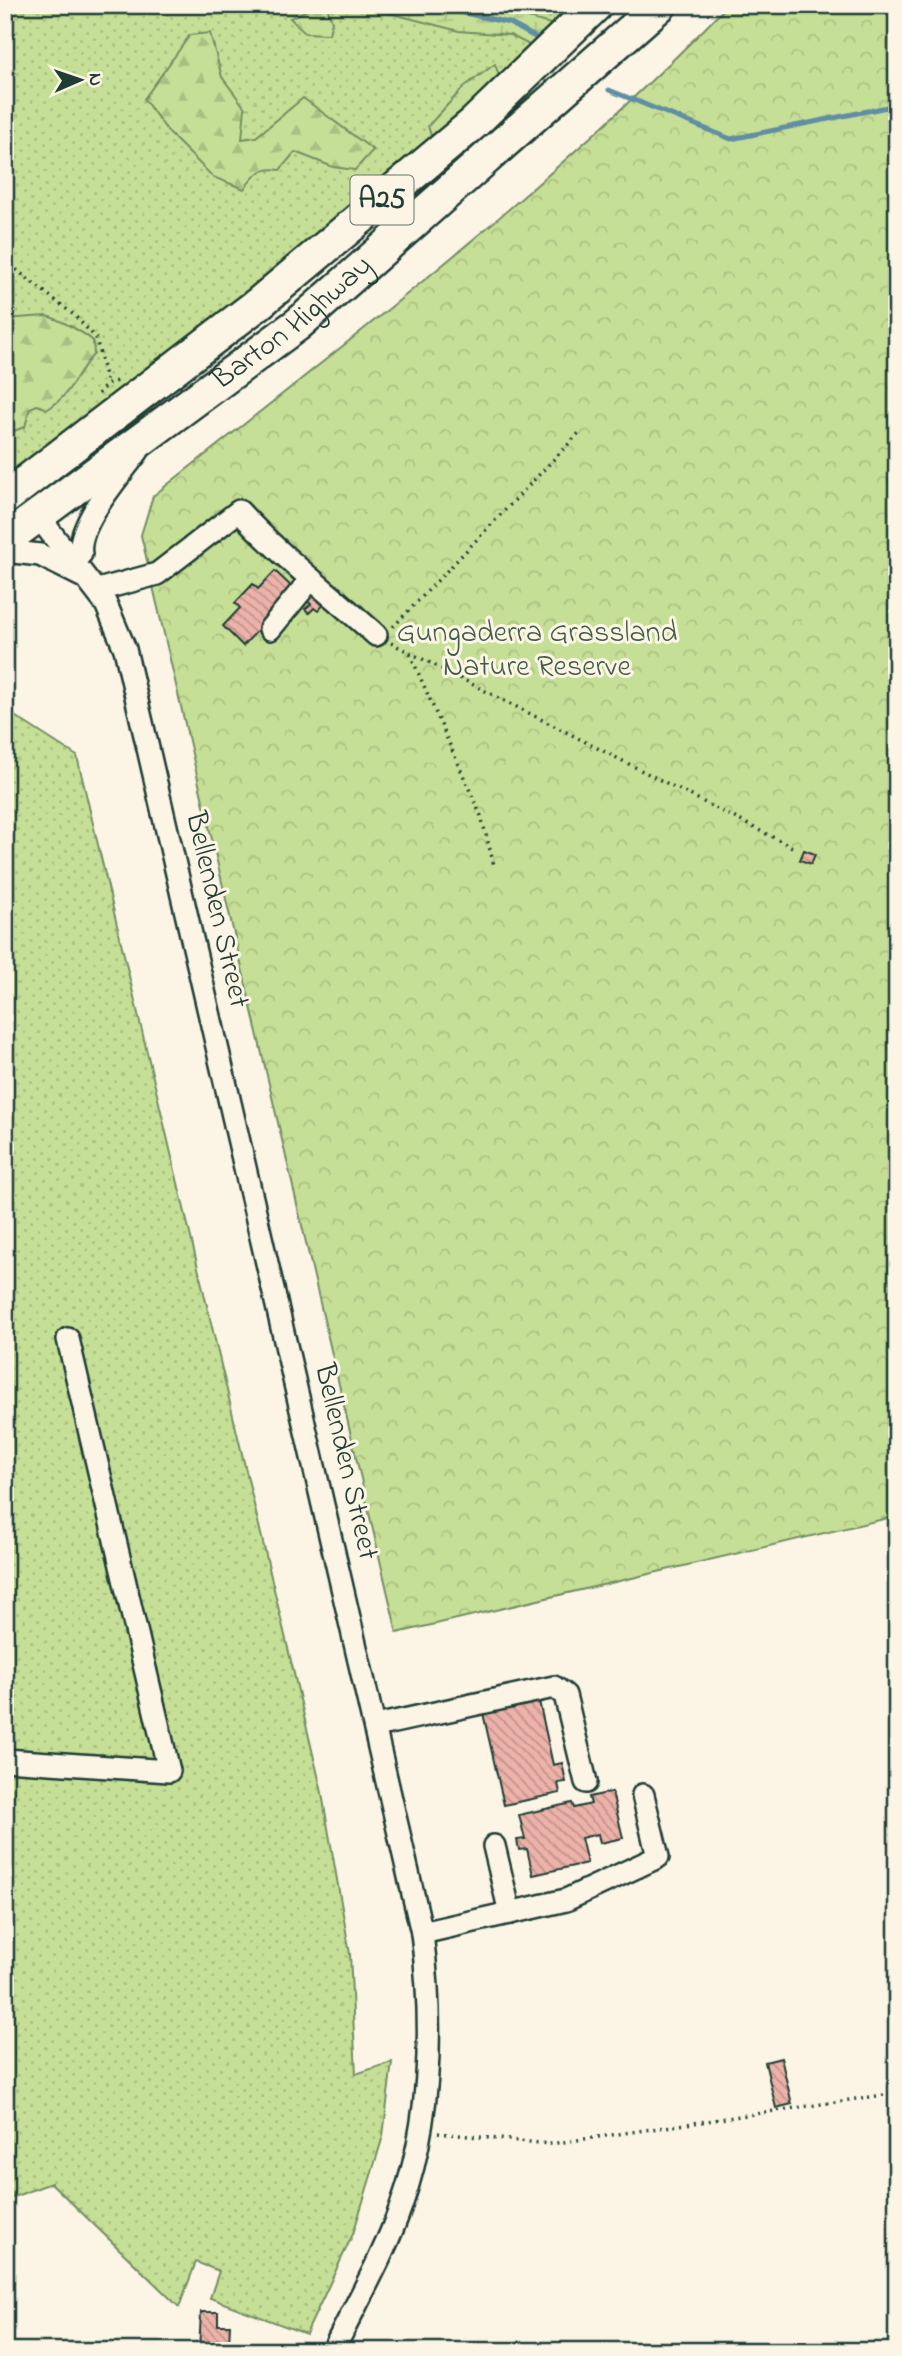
<svg xmlns="http://www.w3.org/2000/svg" width="902" height="2356" font-family="'Indie Flower',sans-serif">
  <defs>
    <pattern id="grass-dots" width="8" height="8" patternUnits="userSpaceOnUse" patternTransform="scale(1.75)"><rect width="8" height="8" fill="#c6df96"/><path d="M2 2h.1M6 6h.1" fill="none" stroke="#aac082" stroke-width="1.8" stroke-linecap="round"/></pattern>
    <pattern id="forest-firs" width="22" height="20" patternUnits="userSpaceOnUse" patternTransform="scale(1.75)"><rect width="22" height="20" fill="#c6df96"/><path d="M5 1l3.5 6h-7zM16 11l3.5 6h-7z" fill="#aac082"/></pattern>
    <pattern id="wetland-marsh" width="20" height="14" patternUnits="userSpaceOnUse" patternTransform="scale(1.75)"><rect width="20" height="14" fill="#c6df96"/><path d="M1 5h8M5 5V1M11 12h8M15 12V8" fill="none" stroke="#aac082"/></pattern>
    <pattern id="park-crowns" width="20" height="18" patternUnits="userSpaceOnUse" patternTransform="scale(1.75)"><rect width="20" height="18" fill="#c6df96"/><path d="M2 6a3 3 0 1 1 6 0M12 15a3 3 0 1 1 6 0" fill="none" stroke="#aac082"/></pattern>
    <pattern id="building-back-hatch" width="6" height="6" patternUnits="userSpaceOnUse" patternTransform="scale(1.75)"><rect width="6" height="6" fill="#edb2a9"/><path d="M-1 5l2 2M0 0l6 6M5-1l2 2" fill="none" stroke="#bf928a"/></pattern>
  </defs>
  <rect width="100%" height="100%" fill="#fcf5e5"/>
  <filter id="ink" filterUnits="userSpaceOnUse"><feTurbulence type="fractalNoise" baseFrequency=".0143" numOctaves="2"/><feDisplacementMap in="SourceGraphic" scale="14" xChannelSelector="R" yChannelSelector="G"/><feConvolveMatrix kernelMatrix="1 2 1 2 8 2 1 2 1" color-interpolation-filters="sRGB"/></filter>
  <g filter="url(#ink)">
    <!-- grass -->
    <g fill="url(#grass-dots)" stroke="#728e65" stroke-width="2">
      <path d="M5 5H580L501 81 157 368 6 480Z"/>
      <path d="M13 715 77 756 321 1788 350 1954 356 2074 392 2062 383 2136 353 2234 306 2334 210 2298 219 2271 196 2262 179 2307 51 2183 5 2200V718Z"/>
    </g>
    <!-- forest -->
    <g fill="url(#forest-firs)" stroke="#728e65" stroke-width="2">
      <path d="M327 7 332 21 329 34 305 33 290 18 311 8Z"/>
      <path d="M210 33 222 77 245 108 242 139 256 137 303 98 373 150 355 170 333 167 295 152 280 170C261 167 255 174 244 189L213 177 169 133 144 99 190 35Z"/>
      <path d="M495 64 501 81 433 142 428 126 465 86Z"/>
      <path d="M46 316C57 318 85 333 93 341L94 354C74 375 73 393 48 409L37 405 30 408 25 427 5 434V319Z"/>
    </g>
    <!-- wetland -->
    <path fill="url(#wetland-marsh)" stroke="#728e65" stroke-width="2" d="M358 5H479L558 26 535 48 510 35 459 31Z"/>
    <!-- park -->
    <path fill="url(#park-crowns)" stroke="#728e65" stroke-width="2" d="M728 5H897V1516L397 1633 141 535 153 496C351 340 552 186 728 5Z"/>
    <g fill="none" stroke-linecap="round" stroke-linejoin="round">
      <!-- stream -->
      <g stroke="#618ea2" stroke-width="5">
        <path d="M429 5 509 23 535 37"/>
        <path d="M609 90 731 139 897 105"/>
      </g>
    </g>
    <!-- building -->
    <g fill="url(#building-back-hatch)" stroke="#1f3d34" stroke-width="2">
      <path d="M275 571 295 590 243 646 223 626 240 608 235 603 253 584 258 589Z"/>
      <path d="M318 589 329 599 318 611 314 608 309 613 305 609 311 604 307 601Z"/>
      <path d="M804 850 815 854 811 864 800 860Z"/>
      <path d="M539 1701 553 1765 562 1763 566 1782 558 1783 560 1793 504 1805 483 1713Z"/>
      <path d="M612 1792 623 1838 600 1843 598 1834 581 1838 587 1863 533 1875 527 1849 519 1850 517 1840 525 1839 519 1815 572 1803 574 1808 591 1804 589 1797Z"/>
      <path d="M781 2058 792 2104 776 2108 765 2062Z"/>
      <path d="M201 2312H218V2325H230L229 2343H223V2351H199Z"/>
    </g>
    <g fill="none" stroke-linecap="round" stroke-linejoin="round">
      <defs>
        <g id="minor">
          <path d="M43 513 48 529 106 604 125 649 422 1933C433 2023 432 2120 401 2206 384 2256 356 2303 333 2351"/>
          <path d="M5 551 40 555 82 576"/>
          <path d="M81 554C76 524 121 475 138 451"/>
          <path d="M98 590 157 574 239 511C281 557 330 593 376 635"/>
          <path d="M270 629 311 579"/>
          <path d="M376 1726 554 1687 565 1695 586 1782"/>
          <path d="M5 1760 169 1771 68 1339"/>
          <path d="M494 1846 510 1913"/>
          <path d="M422 1933 566 1900 658 1857 643 1795"/>
        </g>
        <g id="highway">
          <path d="M5 498 258 304 474 123 596 5"/>
          <path id="s1" d="M5 540 298 324 660 5"/>
        </g>
      </defs>
      <!-- minor casing -->
      <use href="#minor" stroke="#1f3d34" stroke-width="26"/>
      <!-- highway casing -->
      <use href="#highway" stroke="#1f3d34" stroke-width="37"/>
      <!-- path -->
      <g stroke="#1f3d34" stroke-width="3.5" stroke-dasharray="2 5" stroke-linecap="butt">
        <path d="M5 261 74 315 96 338 107 384"/>
        <path d="M98 394 107 384 117 381"/>
        <path d="M393 627 579 433"/>
        <path d="M391 643 792 847"/>
        <path d="M410 654 481 816 494 865"/>
        <path d="M438 2133 550 2144 897 2093"/>
      </g>
      <!-- minor -->
      <use href="#minor" stroke="#fcf5e5" stroke-width="21"/>
      <!-- highway -->
      <use href="#highway" stroke="#fcf5e5" stroke-width="32"/>
    </g>
  </g>
  <g text-anchor="middle" dominant-baseline="central" stroke-width="6" stroke-linejoin="round" paint-order="stroke">
    <!-- shield labels -->
    <rect fill="#fcf5e5" stroke="#617469" stroke-width="2" x="350.5" y="175.5" width="63" height="49" rx="5"/>
    <g font-size="28" font-weight="bold" fill="#1f3d34">
      <text x="382" y="200">A25</text>
    </g>
    <!-- street labels -->
    <g font-size="30" fill="#1f3d34" stroke="#fcf5e5">
      <text stroke="none"><textPath href="#s1" startOffset="360">Barton Highway</textPath></text>
      <text transform="translate(216 910) rotate(77)">Bellenden Street</text>
      <text transform="translate(345 1462) rotate(77)">Bellenden Street</text>
    </g>
    <!-- park labels -->
    <g font-size="30" fill="#405d48" stroke="#fcf5e5">
      <text x="537" y="634">Gungaderra Grassland<tspan x="537" dy="34">Nature Reserve</tspan></text>
    </g>
  </g>
  <!-- margin -->
  <rect width="902" height="2356" fill="none" stroke="#fcf5e5" stroke-width="28"/>
  <rect x="14" y="14" width="874" height="2328" fill="none" stroke="#1f3d34" stroke-width="2.5" filter="url(#ink)"/>
  <!-- north arrow -->
  <g transform="translate(80 80) rotate(88)" stroke="#fcf5e5" stroke-width="5" paint-order="stroke">
  <path d="M0-5L12 26L0 18L-12 26Z" fill="#1f3d34"/>
  <text y="-10" font-size="19" font-weight="bold" text-anchor="middle" fill="#1f3d34">N</text>
  </g>
</svg>
